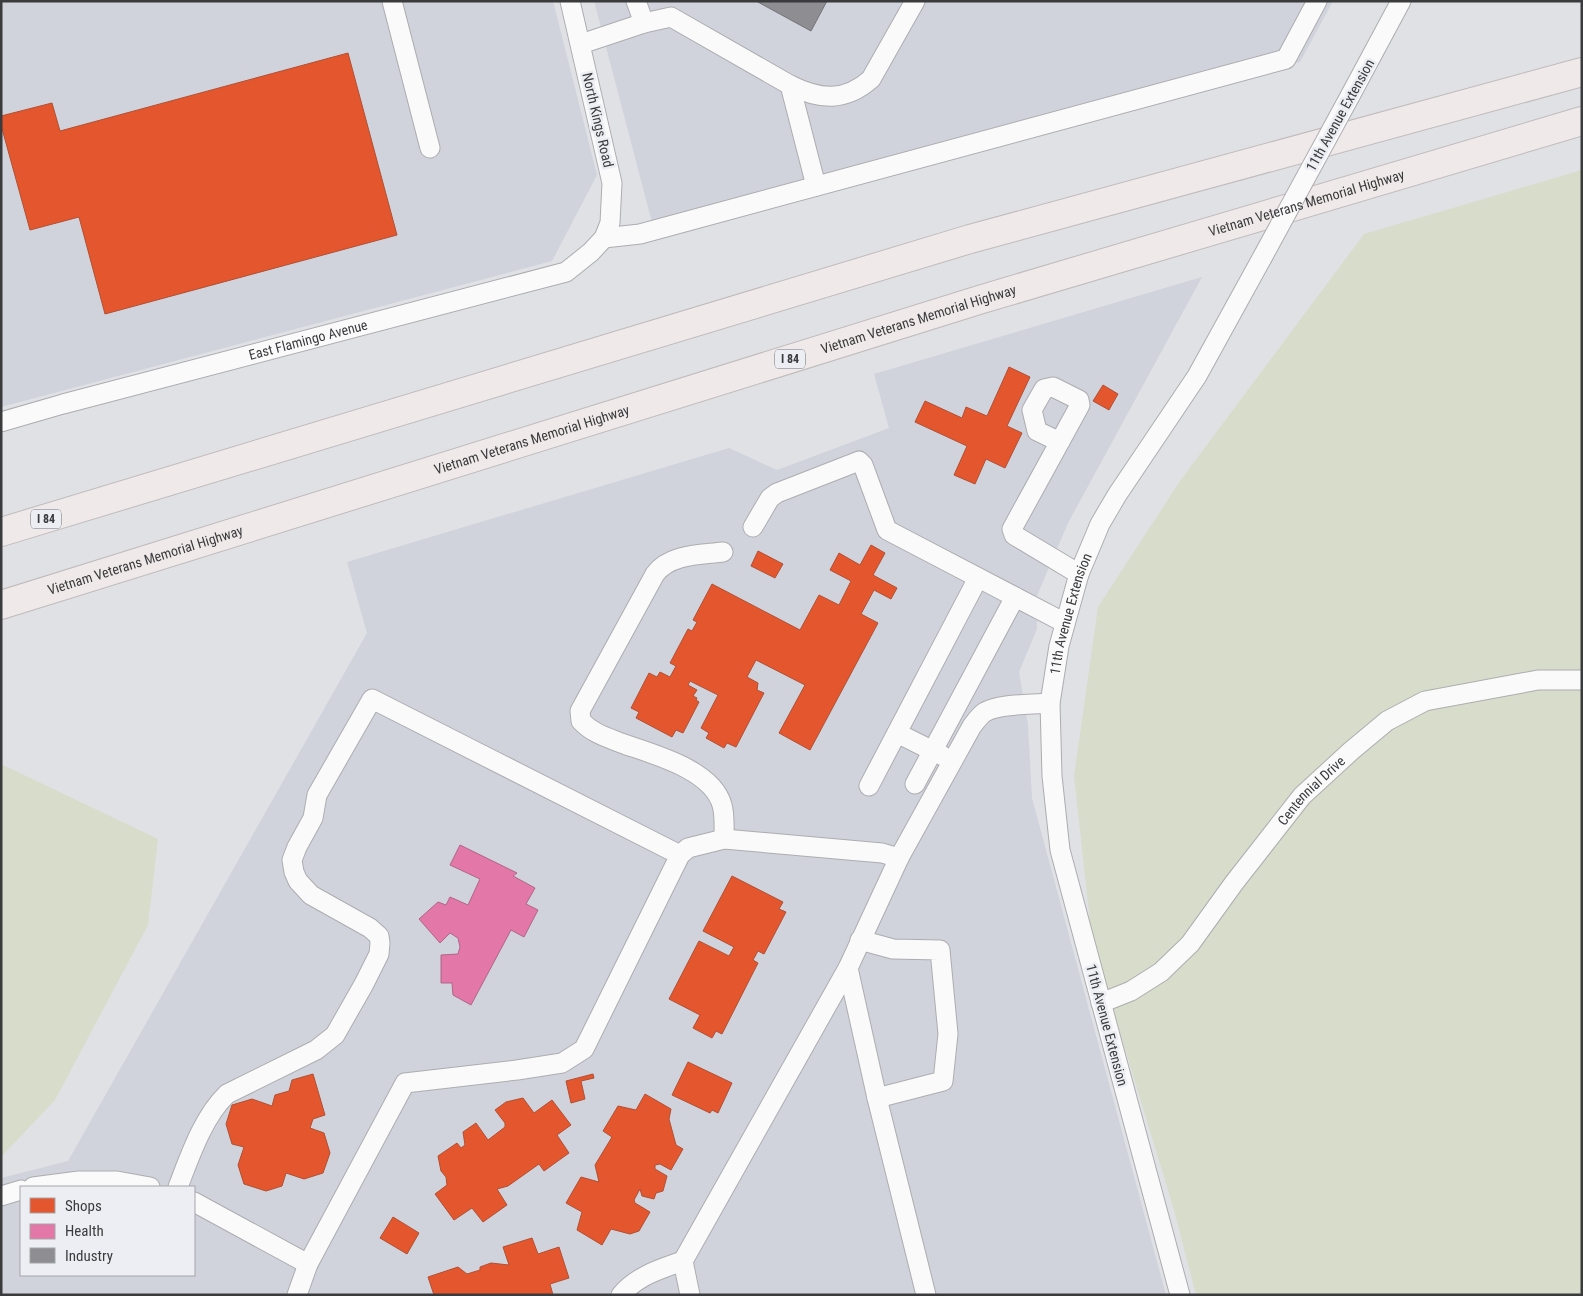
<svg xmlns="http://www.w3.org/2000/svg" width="1583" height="1296" font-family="'Roboto Condensed',sans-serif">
  <rect width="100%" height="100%" fill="#e0e1e5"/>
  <!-- built -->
  <g fill="#d0d3dc" fill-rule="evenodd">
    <path d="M1 1H553L597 175 552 261 1 407Z"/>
    <path d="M594 1H1333L1300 62 655 234Z"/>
    <path d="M1202 277 1068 523 1036 598 1037 629 1019 672 1028 725 1032 798 1166 1295H1V1178L68 1161 367 633 347 562 729 448 777 470 889 428 874 374ZM21 1187H194V1275H21Z"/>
  </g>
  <!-- green -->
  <g fill="#d8dcca">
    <path d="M1582 170V1295H1196L1174 1210 1092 940 1074 776 1098 607 1180 481 1364 234Z"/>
    <path d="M1 764 158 839 148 925 55 1100 1 1157Z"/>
  </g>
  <!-- shops -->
  <g fill="#e4572e" stroke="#b14f32">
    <path d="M348 53 397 235 105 314 79 217 30 230 1 125V116L52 103 60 131Z"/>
    <path d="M1009 367 1030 377 1007 426 1022 433 1005 468 986 459 975 484 954 475 967 446 915 422 925 401 962 418 966 407 987 416Z"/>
    <path d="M1103 385 1118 394 1109 410 1093 401Z"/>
    <path d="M871 545 885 553 873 575 897 588 891 599 874 590 861 614 878 623 810 750 779 733 805 685 756 660 747 677 758 683 757 690 764 693 736 747 727 743 724 748 706 738 709 733 701 728 718 695 690 681 688 685 697 690 693 696 697 698 696 700 699 702 683 733 676 730 672 737 636 718 639 712 631 708 649 673 657 677 660 672 670 677 676 666 670 663 688 629 692 631 697 622 693 620 712 584 800 630 819 595 839 605 851 581 830 570 839 553 860 565Z"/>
    <path d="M758 551 783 564 775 578 751 566Z"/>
    <path d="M732 876 783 902 779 909 786 912 764 954 758 951 753 960 758 963 722 1034 716 1031 712 1038 693 1028 700 1015 669 999 699 941 729 956 734 947 703 931Z"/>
    <path d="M688 1062 732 1083 718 1113 712 1110 710 1113 672 1095Z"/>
    <path d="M313 1074 325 1115 313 1119 310 1128 324 1133 330 1153 323 1173 304 1179 286 1173 282 1186 266 1191 244 1184 238 1165 244 1147 232 1144 226 1124 232 1105 252 1099 272 1106 275 1095 289 1091 292 1080Z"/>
    <path d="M593 1074 594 1078 581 1081 585 1099 571 1103 566 1081Z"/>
    <path d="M645 1094 671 1109 669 1119 676 1145 683 1149 671 1170 660 1164 655 1165V1169L667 1176 663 1191 656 1193 654 1199 642 1196 640 1189 634 1200 635 1203 650 1212 639 1231 630 1234 611 1229 602 1245 577 1230 582 1212 566 1203 581 1177 599 1182 595 1165 612 1137 603 1131 618 1106 636 1110Z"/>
    <path d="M523 1098 534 1113 552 1100 571 1125 557 1135 569 1153 544 1171 539 1164 508 1186 497 1189 507 1205 483 1222 472 1208 454 1220 435 1194 447 1185 446 1177 441 1171 438 1156 457 1143 461 1148 465 1145 463 1132 476 1123 488 1140 505 1127V1123L495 1110 506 1102Z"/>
    <path d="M393 1217 419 1233 407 1254 380 1238Z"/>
    <path d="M532 1238 538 1254 559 1247 569 1278 550 1284 553 1295H434L428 1277 458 1267 467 1274 480 1270V1267L491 1263 509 1265 503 1247Z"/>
  </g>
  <!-- health -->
  <path fill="#e377a8" stroke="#b06588" d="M460 845 517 873 513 876 535 888 526 904 538 910 524 937 511 930 471 1005 453 995 452 983H441V955L458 954 460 947 458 938 450 933 440 943 419 919 438 902 446 905 450 897 468 905 480 879 450 865Z"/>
  <!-- industry -->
  <path fill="#8d8d92" stroke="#747478" d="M756 1H827L811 31Z"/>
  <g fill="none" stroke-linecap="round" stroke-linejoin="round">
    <defs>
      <g id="minor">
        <path d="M392 1 430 148"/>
        <path d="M636 1 644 23"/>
        <path d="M581 44 644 23 671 17 790 85C820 100 845 102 871 79L915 1"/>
        <path d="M790 85 816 186"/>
        <path d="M1350 96 1401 1"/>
        <path d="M604 238 640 234 1286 59 1317 1"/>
        <path id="s1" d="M1 422 63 404 566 272 591 252 604 238 610 223 612 183 570 1"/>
        <path d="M1060 442 1037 431 1032 410 1044 389 1053 387 1079 400 1080 405 1012 529 1014 535 1079 574"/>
        <path d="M753 527 770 498 777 493 859 461 863 465 887 530 1065 623"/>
        <path d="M723 552C700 555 670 554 655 574L580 711 581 721C592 733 606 737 621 743 652 754 712 769 722 805 725 815 724 828 724 839"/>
        <path d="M897 733 943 756"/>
        <path d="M915 784 1015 597"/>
        <path d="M869 786 978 578"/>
        <path d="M860 940 893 949 940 950 948 1034 943 1081 877 1098"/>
        <path d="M848 968 877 1098 926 1295"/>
        <path id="s2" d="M1101 1003 1131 991 1161 972 1190 944 1234 883 1302 796 1351 751 1387 721 1425 701 1538 680H1582"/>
        <path d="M33 1187 79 1181H117L150 1187"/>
        <path d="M178 1187C190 1156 203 1117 227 1094L316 1050 335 1035 364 984 379 954 380 943 379 936 370 928 311 895 298 881 294 872 292 860 297 847 313 818 317 795 372 699 680 855 688 848 724 839 882 853 899 858 972 726C976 721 980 715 985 712 1000 703 1033 705 1050 703"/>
        <path d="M1 1196 21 1190"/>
        <path d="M194 1202 308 1264"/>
        <path d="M683 1261 848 968 899 858"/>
        <path d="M297 1295 308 1264 405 1083 517 1070 562 1063 584 1049 680 855"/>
        <path d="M621 1295C637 1276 660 1269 683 1261L690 1295"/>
        <path id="s3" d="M1180 1295 1060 850 1052 776 1050 703 1059 646 1079 574 1100 524 1117 495 1197 376 1262 258"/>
      </g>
      <g id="highway">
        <path d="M1 532 970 239 1582 72"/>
        <path id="s4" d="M1 605 979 300 1582 121"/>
      </g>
    </defs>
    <!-- minor casing -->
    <use href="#minor" stroke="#adadb0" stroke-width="21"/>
    <!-- highway casing -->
    <use href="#highway" stroke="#c0babb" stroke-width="30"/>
    <!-- minor -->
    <use href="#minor" stroke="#fafafb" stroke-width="19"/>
    <!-- highway -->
    <use href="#highway" stroke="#efeae9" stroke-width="28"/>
    <defs>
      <path id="minor-bridge" d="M1262 258 1350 96"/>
    </defs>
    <!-- minor-bridge casing -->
    <use href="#minor-bridge" stroke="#adadb0" stroke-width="21" stroke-linecap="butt"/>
    <!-- minor-bridge -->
    <use href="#minor-bridge" stroke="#fafafb" stroke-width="19"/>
  </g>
  <g text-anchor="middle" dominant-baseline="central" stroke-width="5" stroke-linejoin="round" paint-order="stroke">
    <!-- shield labels -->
    <g fill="#eceef3" stroke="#6f7174" stroke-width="1">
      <rect x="775" y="349.5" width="30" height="19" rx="4"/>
      <rect x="31" y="509.5" width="30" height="19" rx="4"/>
    </g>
    <g font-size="12" font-weight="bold" fill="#3a3b3d">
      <text x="790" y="359">I 84</text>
      <text x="46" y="519">I 84</text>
    </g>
    <!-- street labels -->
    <g font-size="14" fill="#3a3b3d" stroke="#eceef3">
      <text transform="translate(1340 115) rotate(-61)">11th Avenue Extension</text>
      <text transform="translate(598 120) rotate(77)">North Kings Road</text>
      <text stroke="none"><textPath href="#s4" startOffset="1366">Vietnam Veterans Memorial Highway</textPath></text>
      <text stroke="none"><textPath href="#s4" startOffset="961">Vietnam Veterans Memorial Highway</textPath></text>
      <text stroke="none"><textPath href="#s1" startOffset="318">East Flamingo Avenue</textPath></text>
      <text stroke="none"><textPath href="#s4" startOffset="556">Vietnam Veterans Memorial Highway</textPath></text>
      <text stroke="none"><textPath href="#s4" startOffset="151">Vietnam Veterans Memorial Highway</textPath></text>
      <text stroke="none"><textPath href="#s3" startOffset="700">11th Avenue Extension</textPath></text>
      <text stroke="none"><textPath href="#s2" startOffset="304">Centennial Drive</textPath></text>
      <text transform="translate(1107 1025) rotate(75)">11th Avenue Extension</text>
    </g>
  </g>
  <!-- border -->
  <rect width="1583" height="1296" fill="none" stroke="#3a3b3d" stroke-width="5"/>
  <!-- legend -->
  <rect x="20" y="1186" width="175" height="90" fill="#eceef3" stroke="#a5a6aa"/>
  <rect x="30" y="1198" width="25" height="15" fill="#e4572e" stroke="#a5a6aa"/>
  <text x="65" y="1211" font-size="15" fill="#3a3b3d">Shops</text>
  <rect x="30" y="1224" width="25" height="15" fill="#e377a8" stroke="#a5a6aa"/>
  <text x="65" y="1236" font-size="15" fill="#3a3b3d">Health</text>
  <rect x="30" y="1248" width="25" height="15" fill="#8d8d92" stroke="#a5a6aa"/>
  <text x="65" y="1261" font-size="15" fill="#3a3b3d">Industry</text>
</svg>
